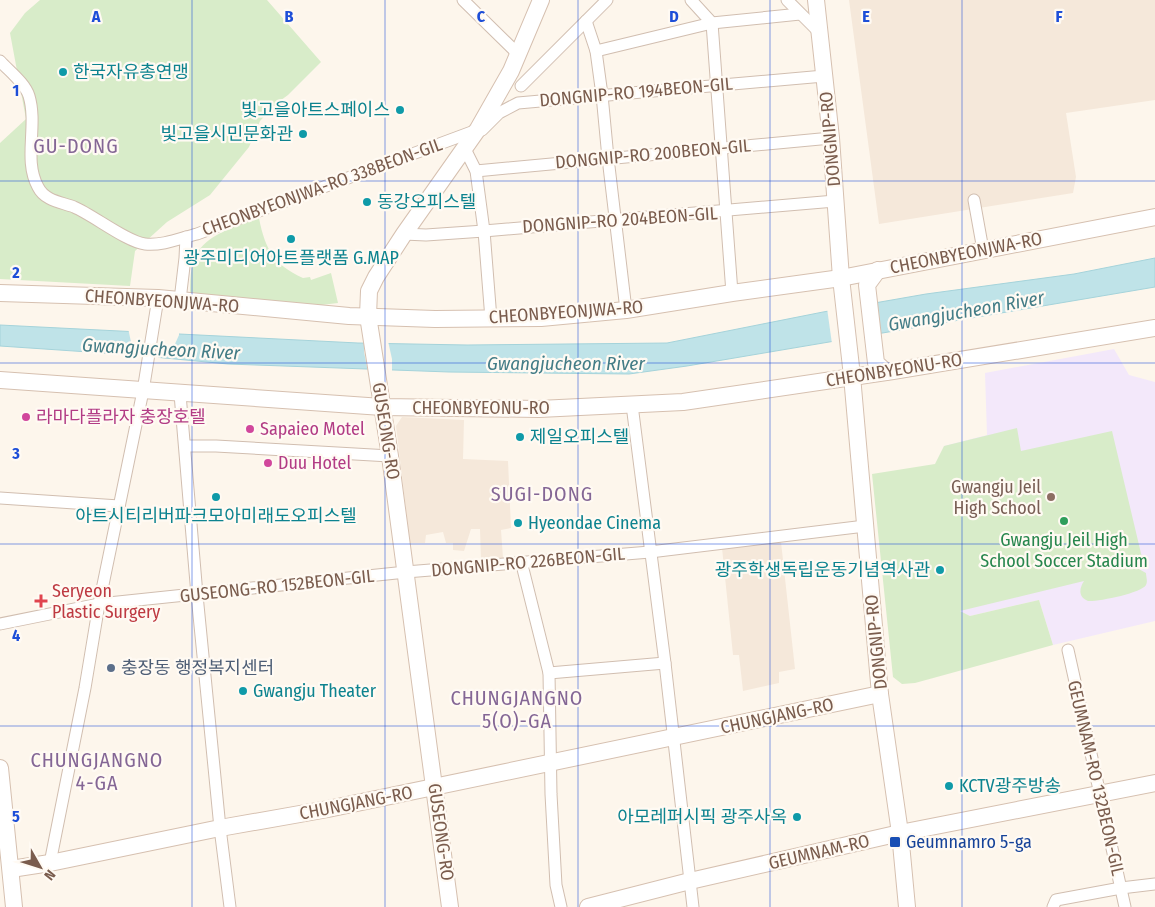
<svg xmlns="http://www.w3.org/2000/svg" width="1155" height="907" font-family="'Fira Sans Condensed','Noto Sans KR',sans-serif">
  <rect width="100%" height="100%" fill="#fdf6ec"/>
  <!-- residential -->
  <g fill="#f5e8da">
    <path d="M849 0H1155V100L1066 113 1076 177 1073 193 879 224Z"/>
    <path d="M402 417 464 420 463 459 508 461 511 528 501 530 503 558 481 559 480 529H471L464 551 453 550V543H446L443 532 426 535 425 543H410L396 426Z"/>
    <path d="M781 542 795 669 779 672V683L743 691 739 655H733L722 548Z"/>
  </g>
  <!-- education -->
  <path fill="#f3e8fa" d="M1114 349 1129 375 1155 382V621L1053 645 1039 600 970 616 959 611 944 446 987 435 985 373Z"/>
  <!-- green -->
  <g fill="#d8ecc9">
    <path d="M40 0H267L321 62 288 95 277 103 260 121 249 147 210 195 167 222 135 251 130 286 0 279V143L26 119 10 33 25 13Z"/>
    <path d="M259 218C265 249 274 265 303 278L310 277 311 280 331 273 338 303 321 305 190 294C190 285 190 276 192 267 198 235 233 228 259 218Z"/>
    <path d="M1017 428 1021 451 1112 431 1144 566 1137 568 1146 573C1146 577 1148 581 1146 585 1142 593 1097 602 1088 601 1077 597 1080 587 1084 581L960 611 970 616 1039 600 1053 645 915 683 902 684 893 677 872 474 935 464 944 446Z"/>
  </g>
  <!-- water -->
  <path fill="#bfe3e8" stroke="#a5d3da" d="M1155 258V287L687 366 629 374 449 372 228 364 133 355 0 346V325L358 343 467 345 667 343 823 312 926 294 1074 274Z"/>
  <!-- pier -->
  <g fill="#fdf6ec">
    <path d="M871 301 875 337 832 344 827 308Z"/>
    <path d="M128 328 179 331V335L175 344 166 352 159 355 158 360 138 358 139 351 131 342Z"/>
    <path d="M365 341H388L392 359V373L368 372 364 352Z"/>
  </g>
  <g fill="none" stroke-linecap="round" stroke-linejoin="round">
    <defs>
      <g id="street">
        <path d="M463 0 518 54"/>
        <path d="M691 0 712 23 732 293"/>
        <path d="M787 0 820 33"/>
        <path d="M586 21 596 51 602 95 608 158 626 310"/>
        <path d="M596 51 712 23 800 14"/>
        <path d="M0 61C9 71 25 83 29 96 38 126 23 160 38 187 45 201 61 202 74 207 93 215 127 242 145 244 162 246 181 238 197 234L477 130"/>
        <path d="M521 86 607 0"/>
        <path d="M482 130 499 113 518 103 824 76"/>
        <path d="M470 144 465 149 476 171 484 231 491 319"/>
        <path d="M476 171 831 138"/>
        <path d="M974 200 983 250"/>
        <path d="M404 234 426 235 484 231 835 201"/>
        <path d="M180 300 185 258 186 237"/>
        <path d="M180 394 197 595 220 828 230 907"/>
        <path d="M632 405 665 663 693 907"/>
        <path d="M185 446H216L390 456"/>
        <path d="M0 498 119 506"/>
        <path d="M521 561 549 673 551 794 556 885 561 907"/>
        <path d="M0 624 99 604 406 572 650 552 865 526"/>
        <path d="M1068 650 1125 907"/>
        <path d="M549 673 665 663"/>
        <path d="M50 863 85 688 99 604 143 391 158 298"/>
        <path d="M1053 907 1056 900 1121 888 1155 884"/>
      </g>
      <g id="secondary">
        <path d="M816 0 831 138 841 278 852 376 880 694 900 833 907 907"/>
        <path d="M878 270 867 285 876 363 886 372"/>
        <path d="M0 293 158 298 349 316 435 319 541 318 626 310 732 293 841 278 1155 217"/>
        <path d="M0 380 382 407 539 409 683 402 893 371 1155 328"/>
        <path d="M0 768 14 907"/>
        <path d="M11 869 50 863 220 828 328 809 880 694"/>
        <path d="M450 907 390 456 368 316 369 291 376 277 404 234 478 129 511 71 541 0"/>
        <path d="M588 907 690 881 900 833 1155 783"/>
      </g>
    </defs>
    <!-- street casing -->
    <use href="#street" stroke="#d1beb0" stroke-width="13"/>
    <!-- secondary casing -->
    <use href="#secondary" stroke="#d6c0b0" stroke-width="18"/>
    <!-- street -->
    <use href="#street" stroke="#fff" stroke-width="11"/>
    <!-- secondary -->
    <use href="#secondary" stroke="#fff" stroke-width="16"/>
  </g>
  <!-- grid -->
  <path fill="none" stroke="#1d4ed8" stroke-width="1" stroke-opacity="0.55" d="M192 0V907M385 0V907M578 0V907M770 0V907M962 0V907M0 181H1155M0 363H1155M0 544H1155M0 726H1155"/>
  <!-- markers -->
  <g fill="#0f9aa8" stroke="#fffaf3" stroke-width="2">
    <circle cx="63" cy="72" r="5"/>
    <circle cx="400" cy="110" r="5"/>
    <circle cx="303" cy="134" r="5"/>
    <circle cx="367" cy="202" r="5"/>
    <circle cx="291" cy="239" r="5"/>
    <circle cx="520" cy="437" r="5"/>
    <circle cx="216" cy="497" r="5"/>
    <circle cx="518" cy="523" r="5"/>
    <circle cx="940" cy="570" r="5"/>
    <circle cx="243" cy="691" r="5"/>
    <circle cx="949" cy="786" r="5"/>
    <circle cx="797" cy="817" r="5"/>
  </g>
  <g fill="#d1479c" stroke="#fffaf3" stroke-width="2">
    <circle cx="26" cy="417" r="5"/>
    <circle cx="250" cy="429" r="5"/>
    <circle cx="268" cy="463" r="5"/>
  </g>
  <circle fill="#8d6e63" stroke="#fffaf3" stroke-width="2" cx="1051" cy="497" r="5"/>
  <circle fill="#2e9e5b" stroke="#fffaf3" stroke-width="2" cx="1064" cy="521" r="5"/>
  <path fill="#e0444e" stroke="#fffaf3" stroke-width="2" d="M38.5 593.5h5v5h5v5h-5v5h-5v-5h-5v-5h5z"/>
  <circle fill="#5c6f8a" stroke="#fffaf3" stroke-width="2" cx="111" cy="668" r="5"/>
  <rect fill="#1a4fb4" stroke="#fffaf3" stroke-width="2" x="889" y="836" width="12" height="12" rx="2.5"/>
  <g text-anchor="middle" dominant-baseline="central" stroke-width="4.5" stroke-linejoin="round" paint-order="stroke">
    <!-- culture labels -->
    <g font-size="18" fill="#0d838f" stroke="#fffaf3" text-anchor="start">
      <text x="73" y="72">한국자유총연맹</text>
      <text x="390" y="110" text-anchor="end">빛고을아트스페이스</text>
      <text x="293" y="134" text-anchor="end">빛고을시민문화관</text>
      <text x="377" y="202">동강오피스텔</text>
      <text x="291" y="258" text-anchor="middle">광주미디어아트플랫폼 G.MAP</text>
      <text x="530" y="437">제일오피스텔</text>
      <text x="216" y="516" text-anchor="middle">아트시티리버파크모아미래도오피스텔</text>
      <text x="528" y="523">Hyeondae Cinema</text>
      <text x="930" y="570" text-anchor="end">광주학생독립운동기념역사관</text>
      <text x="253" y="691">Gwangju Theater</text>
      <text x="959" y="786">KCTV광주방송</text>
      <text x="787" y="817" text-anchor="end">아모레퍼시픽 광주사옥</text>
    </g>
    <!-- street labels -->
    <g font-size="18" fill="#7a5c4d" stroke="#fffaf3">
      <text transform="translate(636 92) rotate(-5)">DONGNIP-RO 194BEON-GIL</text>
      <text transform="translate(830 139) rotate(-95)">DONGNIP-RO</text>
      <text transform="translate(653 154) rotate(-5)">DONGNIP-RO 200BEON-GIL</text>
      <text transform="translate(322 187) rotate(-20)">CHEONBYEONJWA-RO 338BEON-GIL</text>
      <text transform="translate(620 220) rotate(-4)">DONGNIP-RO 204BEON-GIL</text>
      <text transform="translate(966 253) rotate(-11)">CHEONBYEONJWA-RO</text>
      <text transform="translate(162 301) rotate(4)">CHEONBYEONJWA-RO</text>
      <text transform="translate(566 312) rotate(-4)">CHEONBYEONJWA-RO</text>
      <text transform="translate(894 370) rotate(-9)">CHEONBYEONU-RO</text>
      <text x="481" y="408">CHEONBYEONU-RO</text>
      <text transform="translate(386 431) rotate(81)">GUSEONG-RO</text>
      <text transform="translate(528 562) rotate(-5)">DONGNIP-RO 226BEON-GIL</text>
      <text transform="translate(277 586) rotate(-6)">GUSEONG-RO 152BEON-GIL</text>
      <text transform="translate(876 642) rotate(-96)">DONGNIP-RO</text>
      <text transform="translate(777 716) rotate(-12)">CHUNGJANG-RO</text>
      <text transform="translate(1096 778) rotate(77)">GEUMNAM-RO 132BEON-GIL</text>
      <text transform="translate(356 803) rotate(-11)">CHUNGJANG-RO</text>
      <text transform="translate(441 832) rotate(82)">GUSEONG-RO</text>
      <text transform="translate(819 852) rotate(-13)">GEUMNAM-RO</text>
    </g>
    <!-- hotel labels -->
    <g font-size="18" fill="#b23c85" stroke="#fffaf3" text-anchor="start">
      <text x="36" y="417">라마다플라자 충장호텔</text>
      <text x="260" y="429">Sapaieo Motel</text>
      <text x="278" y="463">Duu Hotel</text>
    </g>
    <!-- education labels -->
    <g font-size="18" fill="#785e54" stroke="#fffaf3" text-anchor="end">
      <text x="1041" y="487">Gwangju Jeil<tspan x="1041" dy="21">High School</tspan></text>
    </g>
    <!-- leisure labels -->
    <g font-size="18" fill="#27864d" stroke="#fffaf3">
      <text x="1064" y="540">Gwangju Jeil High<tspan x="1064" dy="21">School Soccer Stadium</tspan></text>
    </g>
    <!-- health labels -->
    <g font-size="18" fill="#be3a42" stroke="#fffaf3" text-anchor="start">
      <text x="52" y="591">Seryeon<tspan x="52" dy="21">Plastic Surgery</tspan></text>
    </g>
    <!-- service labels -->
    <g font-size="18" fill="#4e5e75" stroke="#fffaf3" text-anchor="start">
      <text x="121" y="668">충장동 행정복지센터</text>
    </g>
    <!-- transit labels -->
    <g font-size="18" fill="#164399" stroke="#fffaf3" text-anchor="start">
      <text x="906" y="842">Geumnamro 5-ga</text>
    </g>
    <!-- water labels -->
    <g font-size="19" font-style="italic" fill="#437c86" stroke="#fffaf3">
      <text transform="translate(966 311) rotate(-10)">Gwangjucheon River</text>
      <text transform="translate(161 349) rotate(3)">Gwangjucheon River</text>
      <text x="566" y="363">Gwangjucheon River</text>
    </g>
    <!-- quarter labels -->
    <g font-size="20" letter-spacing="1" fill="#846695" stroke="#fffaf3">
      <text x="76" y="146">GU-DONG</text>
      <text x="542" y="494">SUGI-DONG</text>
      <text x="517" y="698">CHUNGJANGNO<tspan x="517" dy="23">5(O)-GA</tspan></text>
      <text x="97" y="760">CHUNGJANGNO<tspan x="97" dy="23">4-GA</tspan></text>
    </g>
  </g>
  <g font-size="16" text-anchor="middle" font-weight="bold" fill="#1d4ed8" stroke="#fffaf3" stroke-width="4.5" stroke-linejoin="round" paint-order="stroke">
    <text x="96" y="22">A</text>
    <text x="289" y="22">B</text>
    <text x="481" y="22">C</text>
    <text x="674" y="22">D</text>
    <text x="866" y="22">E</text>
    <text x="1059" y="22">F</text>
    <text x="16" y="96">1</text>
    <text x="16" y="278">2</text>
    <text x="16" y="459">3</text>
    <text x="16" y="641">4</text>
    <text x="16" y="822">5</text>
  </g>
  <!-- north arrow -->
  <g transform="translate(40 867) rotate(129)" stroke="#fffaf3" stroke-width="4" paint-order="stroke">
  <path d="M0-4L9 19L0 12L-9 19Z" fill="#7a5c4d"/>
  <text y="-8" font-size="14" font-weight="bold" text-anchor="middle" fill="#7a5c4d">N</text>
  </g>
</svg>
